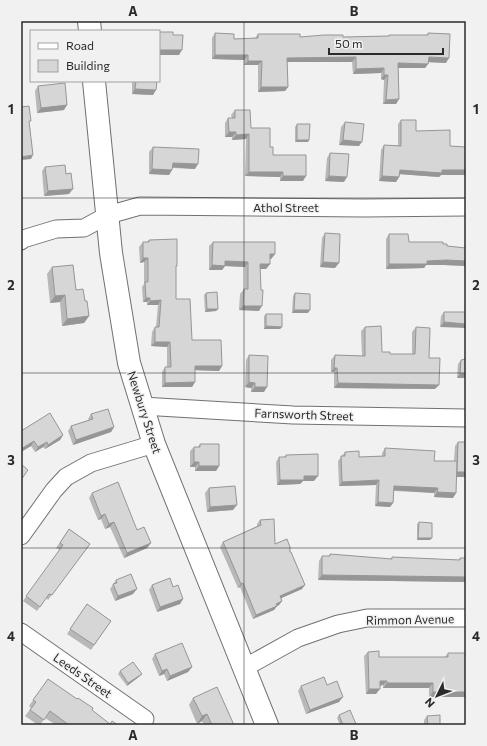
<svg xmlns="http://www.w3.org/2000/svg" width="487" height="746" font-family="Commissioner,sans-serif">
  <rect width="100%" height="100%" fill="#f1f1f2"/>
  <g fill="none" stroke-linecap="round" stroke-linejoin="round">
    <defs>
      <g id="street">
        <path d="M21 241 23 239 56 229 84 228 108 215 140 206 364 208 466 207"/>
        <path d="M142 406 293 415 466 418"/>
        <path d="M21 536 54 490 66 477 91 463 154 444"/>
        <path d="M21 632 145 719"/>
        <path d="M244 668 298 638 338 624 367 618H466"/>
      </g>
      <g id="secondary">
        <path d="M89 21 90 31"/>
        <path d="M94 81 111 253 129 363 154 444 267 725"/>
      </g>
    </defs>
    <!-- street casing -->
    <use href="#street" stroke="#717172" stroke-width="19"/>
    <!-- secondary casing -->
    <use href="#secondary" stroke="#717172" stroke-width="24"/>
    <!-- street -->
    <use href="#street" stroke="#fff" stroke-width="17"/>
    <!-- secondary -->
    <use href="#secondary" stroke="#fff" stroke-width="22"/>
  </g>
  <!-- wall -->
  <g fill="#b8b8b9">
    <path d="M215 33 234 39 255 38 258 34 300 37H343L388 36 389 35H427L428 33 446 63 429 62 428 64 425 68H398L399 99 396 104H383L384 80 381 79V73L353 74 352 62H287L288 87 285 91 258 92V65H244V60L212 59V38Z"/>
    <path d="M132 81H157L153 95 132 94Z"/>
    <path d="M38 86 64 110 37 113 35 91Z"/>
    <path d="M235 110 251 128 270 147 273 155 303 181H280V177L245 176 246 139 232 140V137H225V123L228 118H232L231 115Z"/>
    <path d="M401 120 416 131 441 175 439 177 400 174 399 177 396 182 379 181 381 150 384 145 398 146V124Z"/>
    <path d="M345 122 359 146 339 145 341 127Z"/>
    <path d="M297 124 309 140 308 142H295V127Z"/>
    <path d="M153 147 195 169 172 168V170L169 175 149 174V152Z"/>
    <path d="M330 153 344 182 325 181 327 158Z"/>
    <path d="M45 167 66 174 69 194 44 196 42 171Z"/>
    <path d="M325 233 335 268 320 267 322 238Z"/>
    <path d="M389 234 409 242 443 244 447 246 466 248V266L444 265H426L424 268 386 269V239Z"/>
    <path d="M149 240 176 267V299L192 340 222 366 219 371 195 370V382L192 387H162V372L165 367H167V347L151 346 152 332 155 327H156L158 305H147V302H143L142 287 144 284V262L140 263 139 247 143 242H147Z"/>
    <path d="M213 242 275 254 271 259H270V264L266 269H260L259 311 239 310 240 294 244 289H245V267L225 266 222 270H209V246Z"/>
    <path d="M52 267 76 290 85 301 89 316 84 323 62 326 60 302 50 303 47 274Z"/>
    <path d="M206 293 218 309 216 311 205 312 204 295Z"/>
    <path d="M295 293 308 313H292L293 296Z"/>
    <path d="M444 312H466L440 327 441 316Z"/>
    <path d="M266 314 282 327 280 329H264V316Z"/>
    <path d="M365 327 382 352 390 354H412V332L416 327 429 358 435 389 334 388V372H331V360L335 355 362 356 361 331Z"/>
    <path d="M249 355 264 392H251V388L245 387 246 360Z"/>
    <path d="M466 359V378H457L458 364 461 360Z"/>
    <path d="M91 414 114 427 111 432 73 445 68 431 71 426 89 420 88 419Z"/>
    <path d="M21 431 63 435 60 440 45 449 43 447 35 452 31 446 21 452Z"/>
    <path d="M458 442 466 477H456V493L453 498 434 497V493L394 491 393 503 390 507 375 506 376 485 339 486 338 461 345 452 359 457 382 456V453L385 448 434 461H454L455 446Z"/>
    <path d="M200 444 219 466 216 471H195V467H190V451L194 447H198Z"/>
    <path d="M286 455 314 481H303L300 484 277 485 276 462 279 457H284Z"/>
    <path d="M209 488 233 510 207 512 205 493Z"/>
    <path d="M92 493 137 530 151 543 147 548 124 558 110 527 105 529 101 519 98 520 89 498Z"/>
    <path d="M260 520 275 544 290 552 302 589 281 598 282 601 279 605 277 606 274 610 253 619 240 587 238 588 220 547 223 542 257 526V524Z"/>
    <path d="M419 522 430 540H417V524Z"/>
    <path d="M69 529 90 544 48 600 46 598 37 611 23 601 60 550 56 548Z"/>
    <path d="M330 554 391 559 392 557 459 560 460 558H466V582L318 580 319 561 322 556H329Z"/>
    <path d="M116 580 133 594 115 601 110 589Z"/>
    <path d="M152 585 173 587 183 599 180 604 157 612 149 590Z"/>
    <path d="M87 604 111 621 91 650 67 634Z"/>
    <path d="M368 652 379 657H445L448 653H466V698H465V697H429V688H383V685L380 686 376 694H366L364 656Z"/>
    <path d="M155 654 192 667 188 672 167 681 164 674 159 676 152 659Z"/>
    <path d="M120 671 140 676 127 686 118 674Z"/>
    <path d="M48 679 110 724 118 725H56L45 718 40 725H38L25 716 31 708 29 706Z"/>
    <path d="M327 685 339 702 306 714 298 691 301 686Z"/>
    <path d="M193 698 234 725H204L202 721 197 724 189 705Z"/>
    <path d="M339 715 356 725H340L337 718Z"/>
    <path d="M427 716 440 725H424V720Z"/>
  </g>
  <!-- shaded-wall -->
  <g fill="#969696">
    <path d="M39 21H55L39 22Z"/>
    <path d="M159 50H182L179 55H159Z"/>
    <path d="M215 55H248L244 60 212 59Z"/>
    <path d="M356 57 352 62H284L287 58Z"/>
    <path d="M429 57 449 58 446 63 425 62Z"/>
    <path d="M248 61H262L258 65H244Z"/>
    <path d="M398 63 428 64 425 68H394Z"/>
    <path d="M384 68 381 73 353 74 356 69Z"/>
    <path d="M384 75H388L384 80 381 79Z"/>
    <path d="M261 87H288L285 91 258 92Z"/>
    <path d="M135 89 156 90 153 95 132 94Z"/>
    <path d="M399 99 396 104H383L386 100Z"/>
    <path d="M67 105 64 110 37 113 41 108Z"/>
    <path d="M229 132H236L232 137H225Z"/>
    <path d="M249 134 246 139 232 140 236 135Z"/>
    <path d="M297 140H309L308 142H295Z"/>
    <path d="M343 140 362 142 359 146 339 145Z"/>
    <path d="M33 155 31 159 21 160V157Z"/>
    <path d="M173 163 198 164 195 169 169 167Z"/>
    <path d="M152 169 172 170 169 175 149 174Z"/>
    <path d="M400 170H466V175H441L439 177 397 174Z"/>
    <path d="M249 172H283L280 177 245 176Z"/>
    <path d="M283 176H306L303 181H280Z"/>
    <path d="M329 176 347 177 344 182 325 181Z"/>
    <path d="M382 176 399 177 396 182 379 181Z"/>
    <path d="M73 189 69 194 44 196 48 191Z"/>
    <path d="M270 254H275L271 259H266Z"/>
    <path d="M143 258H148L144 262 140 263Z"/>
    <path d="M447 260 466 261V266L444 265H426L424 268 386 269 389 264 427 261Z"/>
    <path d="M225 261 248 262 245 267 225 266 222 270H209L212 265Z"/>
    <path d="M323 262 339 263 335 268 320 267Z"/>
    <path d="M260 264H270L266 269H257Z"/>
    <path d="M65 295 60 302 50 303 55 296Z"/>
    <path d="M146 298H150L147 302H143Z"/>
    <path d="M161 300 158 305H147L150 301Z"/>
    <path d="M243 306H262L259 311 239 310Z"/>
    <path d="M207 309H218L216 311 205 312Z"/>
    <path d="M294 310H310L308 313H292Z"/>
    <path d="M89 316 84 323 62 326 67 319Z"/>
    <path d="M444 322 466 324V328L440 327Z"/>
    <path d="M266 326 282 327 280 329H264Z"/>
    <path d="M155 342H170L167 347 151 346Z"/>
    <path d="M195 366H222L219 371 192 370Z"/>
    <path d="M334 368H337L334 372H331Z"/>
    <path d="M466 373V378H457L460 374Z"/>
    <path d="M195 382 192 387H162L165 383Z"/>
    <path d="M249 382 255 383 251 388 245 387Z"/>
    <path d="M338 383 439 385 435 389 334 388Z"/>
    <path d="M255 387H267L264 392H251Z"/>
    <path d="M114 427 111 432 73 445 76 440Z"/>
    <path d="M63 435 60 440 45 449 48 445Z"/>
    <path d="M34 441 31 446 21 452V449Z"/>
    <path d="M47 442 43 447 35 452 38 447Z"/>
    <path d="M194 462H199L195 467H190Z"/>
    <path d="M199 466H219L216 471H195Z"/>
    <path d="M457 472H466V477H454Z"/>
    <path d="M304 476H318L314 481H303L300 484 277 485 280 480Z"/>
    <path d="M379 480 376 485 339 486 342 482Z"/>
    <path d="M394 486 438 488 434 493 391 490Z"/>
    <path d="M437 492 456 493 453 498 434 497Z"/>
    <path d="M378 502 393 503 390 507 375 506Z"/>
    <path d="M237 505 233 510 207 512 210 507Z"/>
    <path d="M105 514 101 519 98 520 101 516Z"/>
    <path d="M114 522 110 527 105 529 109 524Z"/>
    <path d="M418 538H432L430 540H417Z"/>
    <path d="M151 543 147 548 124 558 127 553Z"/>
    <path d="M322 575 466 577V582L318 580Z"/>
    <path d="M243 583 240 587 238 588 241 584Z"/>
    <path d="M305 585 302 589 277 600 280 596Z"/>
    <path d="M137 589 133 594 115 601 118 596Z"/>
    <path d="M183 599 180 604 157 612 160 607Z"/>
    <path d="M282 601 279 605 277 606 274 610 253 619 256 615 276 604Z"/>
    <path d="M192 667 188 672 167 681 170 676Z"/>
    <path d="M167 669 164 674 159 676 162 671Z"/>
    <path d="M142 674 140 676 127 686 128 683Z"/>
    <path d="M380 681H387L383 685 376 686Z"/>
    <path d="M387 683H433L429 688H383Z"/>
    <path d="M369 689H380L376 694H366Z"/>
    <path d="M433 692H466V696L465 697H429Z"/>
    <path d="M343 697 339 702 306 714 310 710Z"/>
    <path d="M207 714 202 721 197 724 202 716Z"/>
  </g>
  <!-- building -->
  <g fill="#d6d6d7" stroke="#969696">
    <path d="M159 32H173V35H183L182 50H159Z"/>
    <path d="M215 33 234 34V39L258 38V34H300V37L324 35H343V37L389 36V35H428V33L450 34 449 58 429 57 428 64 398 63 399 99 386 100 388 75H384V68L356 69V57L287 58 288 87H261L262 61H248V55H215Z"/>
    <path d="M136 81H157L156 90 135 89Z"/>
    <path d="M65 83 67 105 41 108 38 86Z"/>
    <path d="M29 106 31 121H29L33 155 21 157V107Z"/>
    <path d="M235 110H250L251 128H270V147H273V155H306V176H283V172H249V134L236 135V132H229L228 118H235Z"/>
    <path d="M401 120H416V131L450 130V146L466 147V170H442V173L400 170 399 177 382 176 384 145 401 146Z"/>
    <path d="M345 122 364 124 362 142 343 140Z"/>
    <path d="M297 124H310L309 140H297Z"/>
    <path d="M153 147 199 149 198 164 173 163 172 170 152 169Z"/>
    <path d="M330 153 349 154 347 177 329 176Z"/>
    <path d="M65 165 66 174 71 173 73 189 48 191 45 167Z"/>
    <path d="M325 233 340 234 339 263 323 262Z"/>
    <path d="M389 234H408L409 242H443V244H447V246L466 248V261L447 260 427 261V264H389Z"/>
    <path d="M177 239V266H176V299H190L192 340H221L222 366H195V382L165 383V367H171L170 342H155V327H159L161 300 150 301V298H146L145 282H148V258H143V242H149V240Z"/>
    <path d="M213 242H275V254H270V264H260L261 290H263L262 306H243L244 289H248V262L225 261V266L212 265Z"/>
    <path d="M73 265 76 290 83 289 85 301H87L89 316 67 319 65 295 55 296 52 267Z"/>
    <path d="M217 292 218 309H207L206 293Z"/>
    <path d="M295 293 310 294V310H294Z"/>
    <path d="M444 312H466V324L444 322Z"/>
    <path d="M266 314H282V327L266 326Z"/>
    <path d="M381 326 382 352H390V354H415L416 327 430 328 429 358H440L439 385 338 383 337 368H334L335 355 365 356V327Z"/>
    <path d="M249 355 268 356 267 387H255V383L249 382Z"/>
    <path d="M466 359V373L460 374 461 360Z"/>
    <path d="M108 409 114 427 76 440 71 426 93 419 91 414Z"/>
    <path d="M50 413 63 435 48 445 47 442 38 447 34 441 21 449V431Z"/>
    <path d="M458 442H466V472H457Z"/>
    <path d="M200 444H219V466H199V462H194V447H200Z"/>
    <path d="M385 448 435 451 434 461H457L456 493 437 492 438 488 394 486 393 503 378 502 379 480 342 482 341 456H345V452L359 451V457L385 456Z"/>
    <path d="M318 454V476H304V480H280L279 457H286V455Z"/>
    <path d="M21 464 28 470 21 480Z"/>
    <path d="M118 482 137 530 144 527 151 543 127 553 114 522 109 524 105 514 101 516 92 493Z"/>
    <path d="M235 486 237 505 210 507 209 488Z"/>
    <path d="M274 519 275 544 287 539 290 547V552H291L305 585 280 596 282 601 276 604 277 606 256 615 243 583 241 584 223 542 261 525 260 520Z"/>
    <path d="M419 522 432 523V538H418Z"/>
    <path d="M69 529 90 544 52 595 49 594 40 607 26 596 63 545 60 543Z"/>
    <path d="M330 554 392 559V557L460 560V558H466V577L322 575V556H330Z"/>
    <path d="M131 574 137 589 118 596 113 584 117 583 116 580Z"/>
    <path d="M170 578 173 587 178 585 183 599 160 607 152 585Z"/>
    <path d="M87 604 111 621 94 645 70 629Z"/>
    <path d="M182 643 192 667 170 676 167 669 162 671 155 654Z"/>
    <path d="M379 651V657H448V653H466V692H433V683H387V681H380V689H369L368 652Z"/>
    <path d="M133 662 142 674 128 683 120 671Z"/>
    <path d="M324 677 327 685 337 681 343 697 310 710 301 686Z"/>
    <path d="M48 679 77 699 78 698 93 708 92 710 110 724 112 721 118 725H83L82 724 81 725H69L50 711 44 720 30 710 36 702 33 700Z"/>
    <path d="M217 687 234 725H212L207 714 202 716 193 698Z"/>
    <path d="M350 710 356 724 355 725H343L339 715Z"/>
    <path d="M440 715V725H428L427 716Z"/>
  </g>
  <!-- grid -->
  <path fill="none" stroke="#292a2a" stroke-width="1" stroke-opacity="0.55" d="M244 21V725M21 198H466M21 373H466M21 548H466"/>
  <g text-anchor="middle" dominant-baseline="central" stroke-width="3" stroke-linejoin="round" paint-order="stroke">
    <!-- street labels -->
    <g font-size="12" fill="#292a2a" stroke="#f1f1f2">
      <text x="286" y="207">Athol Street</text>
      <text transform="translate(145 412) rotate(72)">Newbury Street</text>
      <text transform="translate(304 414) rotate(2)">Farnsworth Street</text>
      <text transform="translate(410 619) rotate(-1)">Rimmon Avenue</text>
      <text transform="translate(83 675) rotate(35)">Leeds Street</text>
    </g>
  </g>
  <!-- border -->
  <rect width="487" height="746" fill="none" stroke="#f1f1f2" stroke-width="44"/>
  <!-- legend -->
  <rect x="30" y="30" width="130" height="52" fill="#f1f1f2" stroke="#a1a1a2"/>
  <rect x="38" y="43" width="20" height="6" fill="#ffffff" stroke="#a1a1a2"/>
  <text x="66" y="50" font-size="12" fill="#292a2a">Road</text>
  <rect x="38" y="60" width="20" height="12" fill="#d6d6d7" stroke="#a1a1a2"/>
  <text x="66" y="70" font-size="12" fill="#292a2a">Building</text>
  <!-- north arrow -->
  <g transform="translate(437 696) rotate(227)" stroke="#f1f1f2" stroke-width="3" paint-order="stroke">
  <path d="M0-3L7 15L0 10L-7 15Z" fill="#292a2a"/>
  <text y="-6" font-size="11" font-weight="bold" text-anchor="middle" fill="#292a2a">N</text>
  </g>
  <!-- scale -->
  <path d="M329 48v6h114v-6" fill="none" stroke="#292a2a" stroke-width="2"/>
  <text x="335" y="48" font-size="12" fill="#292a2a" stroke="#f1f1f2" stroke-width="3" paint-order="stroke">50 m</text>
  <rect x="22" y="22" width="443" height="702" fill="none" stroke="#292a2a" stroke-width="1.5"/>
  <g font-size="13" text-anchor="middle" font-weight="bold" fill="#292a2a">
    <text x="133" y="16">A</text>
    <text x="354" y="16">B</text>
    <text x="11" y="114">1</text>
    <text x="476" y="114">1</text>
    <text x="11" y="290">2</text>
    <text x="476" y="290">2</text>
    <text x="11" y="465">3</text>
    <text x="476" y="465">3</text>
    <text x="11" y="641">4</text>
    <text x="476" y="641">4</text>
    <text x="133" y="740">A</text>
    <text x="354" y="740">B</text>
  </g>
</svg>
